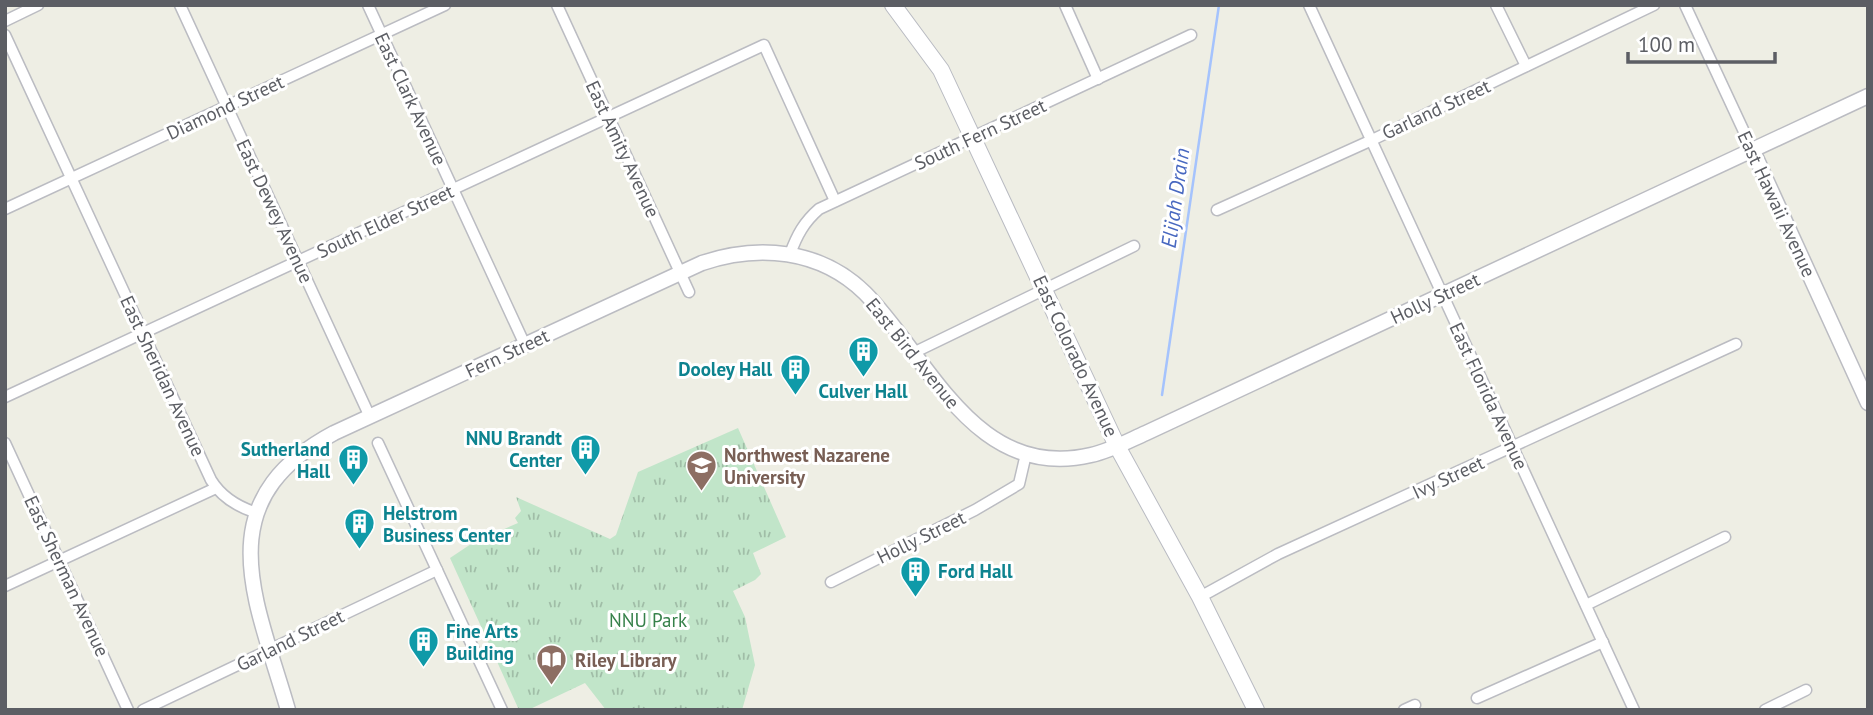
<svg xmlns="http://www.w3.org/2000/svg" width="1873" height="715" font-family="'PT Sans',sans-serif">
  <defs>
    <pattern id="park-tufts" width="24" height="20" patternUnits="userSpaceOnUse" patternTransform="scale(1.75)"><rect width="24" height="20" fill="#c1e5c9"/><path d="M3 7l-1-3M5 7V3M7 7l1-3M15 17l-1-3M17 17v-4M19 17l1-3" fill="none" stroke="#a0bda7"/></pattern>
  </defs>
  <rect width="100%" height="100%" fill="#eeeee4"/>
  <!-- park -->
  <path fill="url(#park-tufts)" d="M738 428 786 537 753 553 761 574 755 580 733 591 745 617 755 665 742 710H606L585 683 528 710H519L450 558 474 542 518 523 515 518 521 511 516 497 610 539 616 535 638 472Z"/>
  <g fill="none" stroke-linecap="round" stroke-linejoin="round">
    <!-- stream -->
    <path stroke="#a5c3fd" stroke-width="2.5" d="M1162 395 1219 5"/>
    <defs>
      <g id="minor">
        <path d="M180 5 370 417"/>
        <path d="M368 5 525 345"/>
        <path d="M557 5 689 292"/>
        <path d="M1065 5 1098 79"/>
        <path d="M1309 5 1634 710"/>
        <path d="M1496 5 1526 66"/>
        <path d="M1685 5 1753 151"/>
        <path d="M5 21 38 5"/>
        <path d="M5 35 211 480C222 498 238 507 257 513"/>
        <path d="M5 209 445 5"/>
        <path d="M1217 210 1372 140 1654 5"/>
        <path d="M790 254C797 235 804 222 819 209L1191 35"/>
        <path d="M913 353 1134 246"/>
        <path d="M5 397 764 45 835 201"/>
        <path d="M5 443 128 710"/>
        <path d="M378 443 502 710"/>
        <path d="M831 582 975 510 1019 484 1026 454"/>
        <path d="M5 586 216 488"/>
        <path d="M1200 597 1278 554 1736 344"/>
        <path d="M1586 605 1725 537"/>
        <path d="M1477 698 1603 642"/>
        <path d="M143 710 437 570"/>
        <path d="M1404 710 1415 705"/>
        <path d="M1765 710 1806 690"/>
      </g>
      <g id="tertiary">
        <path d="M1753 151 1868 403"/>
        <path d="M288 710C256 599 205 502 334 433L702 263C758 244 820 249 865 293 930 359 975 482 1091 455 1110 451 1128 441 1146 433L1868 96"/>
      </g>
      <path id="secondary" d="M893 5 941 70 1117 446 1200 597 1256 710"/>
    </defs>
    <!-- minor casing -->
    <use href="#minor" stroke="#bbbcc2" stroke-width="13"/>
    <!-- tertiary casing -->
    <use href="#tertiary" stroke="#bbbcc2" stroke-width="17"/>
    <!-- secondary casing -->
    <use href="#secondary" stroke="#b9bbc2" stroke-width="18"/>
    <!-- minor -->
    <use href="#minor" stroke="#fff" stroke-width="10"/>
    <!-- tertiary -->
    <use href="#tertiary" stroke="#fff" stroke-width="14"/>
    <!-- secondary -->
    <use href="#secondary" stroke="#fff" stroke-width="16"/>
  </g>
  <!-- icons -->
  <defs>
    <symbol id="building-pin" viewBox="-11 -11 22 30"><path d="M0 17L-7.5 6A9.5 9.5 0 1 1 7.5 6Z" fill="#0f9aa8" stroke="#fff"/><path d="M-4-6H4V6H1V3H-1V6H-4ZM-2.5-4.3h1.7v1.8h-1.7ZM.8-4.3h1.7v1.8H.8ZM-2.5-1h1.7V.8h-1.7ZM.8-1h1.7V.8H.8Z" fill="#fff"/></symbol>
    <symbol id="university-pin" viewBox="-11 -11 22 30"><path d="M0 17L-7.5 6A9.5 9.5 0 1 1 7.5 6Z" fill="#8d6e63" stroke="#fff"/><path d="M0-5L7-2L0 1L-7-2ZM-4 1L0 2.5L4 1V4Q0 6-4 4Z" fill="#fff"/></symbol>
    <symbol id="library-pin" viewBox="-11 -11 22 30"><path d="M0 17L-7.5 6A9.5 9.5 0 1 1 7.5 6Z" fill="#8d6e63" stroke="#fff"/><path d="M-6-4Q-3-5.5-.7-3.5V5Q-3 3-6 4ZM6-4Q3-5.5 .7-3.5V5Q3 3 6 4Z" fill="#fff"/></symbol>
  </defs>
  <g fill-rule="evenodd">
    <use href="#building-pin" x="846" y="334" width="35" height="47"/>
    <use href="#building-pin" x="778" y="352" width="35" height="47"/>
    <use href="#building-pin" x="568" y="432" width="35" height="47"/>
    <use href="#building-pin" x="336" y="442" width="35" height="47"/>
    <use href="#university-pin" x="684" y="448" width="35" height="47"/>
    <use href="#building-pin" x="342" y="506" width="35" height="47"/>
    <use href="#building-pin" x="898" y="554" width="35" height="47"/>
    <use href="#building-pin" x="406" y="624" width="35" height="47"/>
    <use href="#library-pin" x="534" y="642" width="35" height="47"/>
  </g>
  <g text-anchor="middle" dominant-baseline="central" stroke-width="6" stroke-linejoin="round" paint-order="stroke">
    <!-- street labels -->
    <g font-size="19" fill="#5c5e64" stroke="#fff">
      <text transform="translate(411 99) rotate(65)">East Clark Avenue</text>
      <text transform="translate(225 107) rotate(-25)">Diamond Street</text>
      <text transform="translate(1436 109) rotate(-25)">Garland Street</text>
      <text transform="translate(980 134) rotate(-25)">South Fern Street</text>
      <text transform="translate(623 149) rotate(65)">East Amity Avenue</text>
      <text transform="translate(1777 204) rotate(65)">East Hawaii Avenue</text>
      <text transform="translate(275 211) rotate(65)">East Dewey Avenue</text>
      <text transform="translate(385 221) rotate(-25)">South Elder Street</text>
      <text transform="translate(1435 298) rotate(-25)">Holly Street</text>
      <text transform="translate(507 353) rotate(-25)">Fern Street</text>
      <text transform="translate(913 353) rotate(51)">East Bird Avenue</text>
      <text transform="translate(1076 356) rotate(65)">East Colorado Avenue</text>
      <text transform="translate(163 376) rotate(65)">East Sheridan Avenue</text>
      <text transform="translate(1489 396) rotate(65)">East Florida Avenue</text>
      <text transform="translate(1448 477) rotate(-25)">Ivy Street</text>
      <text transform="translate(921 537) rotate(-26)">Holly Street</text>
      <text transform="translate(67 576) rotate(65)">East Sherman Avenue</text>
      <text transform="translate(290 640) rotate(-26)">Garland Street</text>
    </g>
    <!-- culture labels -->
    <g font-size="19" font-weight="bold" fill="#0d838f" stroke="#fff" text-anchor="end">
      <text x="772" y="369">Dooley Hall</text>
      <text x="863" y="391" text-anchor="middle">Culver Hall</text>
      <text x="562" y="438">NNU Brandt<tspan x="562" dy="22">Center</tspan></text>
      <text x="330" y="449">Sutherland<tspan x="330" dy="22">Hall</tspan></text>
      <text x="383" y="513" text-anchor="start">Helstrom<tspan x="383" dy="22">Business Center</tspan></text>
      <text x="938" y="571" text-anchor="start">Ford Hall</text>
      <text x="446" y="631" text-anchor="start">Fine Arts<tspan x="446" dy="22">Building</tspan></text>
    </g>
    <!-- education labels -->
    <g font-size="19" font-weight="bold" fill="#785e54" stroke="#fff" text-anchor="start">
      <text x="724" y="455">Northwest Nazarene<tspan x="724" dy="22">University</tspan></text>
      <text x="575" y="660">Riley Library</text>
    </g>
    <!-- park labels -->
    <g font-size="19" fill="#36814a" stroke="#fff">
      <text x="648" y="620">NNU Park</text>
    </g>
    <!-- water labels -->
    <g font-size="21" font-style="italic" fill="#4868c0" stroke="#fff">
      <text transform="translate(1175 198) rotate(-82)">Elijah Drain</text>
    </g>
  </g>
  <!-- border -->
  <rect width="1873" height="715" fill="none" stroke="#5c5e64" stroke-width="14"/>
  <!-- scale -->
  <path d="M1628 52v10h147v-10" fill="none" stroke="#5c5e64" stroke-width="3.5"/>
  <text x="1638" y="52" font-size="21" fill="#5c5e64" stroke="#ffffff" stroke-width="5" paint-order="stroke">100 m</text>
</svg>
